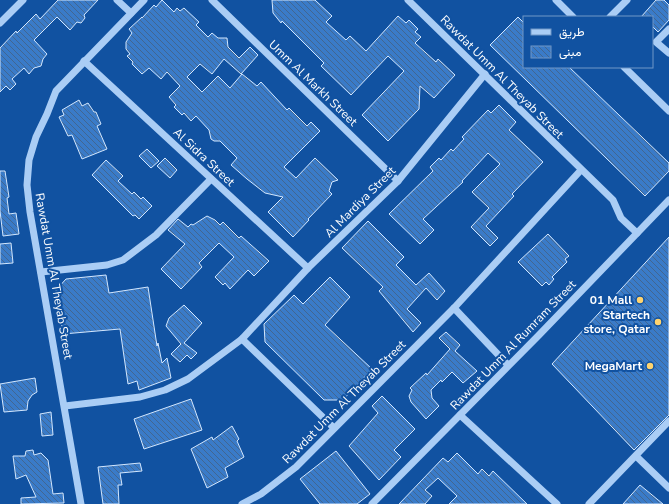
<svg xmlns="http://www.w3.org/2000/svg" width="669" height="504" font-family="'Nunito Sans',Vazirmatn,sans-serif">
  <defs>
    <pattern id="building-back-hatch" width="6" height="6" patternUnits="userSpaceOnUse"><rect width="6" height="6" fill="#3a7bc8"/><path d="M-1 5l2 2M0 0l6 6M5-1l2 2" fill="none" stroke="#426690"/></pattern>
  </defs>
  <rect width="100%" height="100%" fill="#1152a1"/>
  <!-- building -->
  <g fill="url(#building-back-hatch)" stroke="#d3e7fe">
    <path d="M58 0H98L84 15 85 18 81 23 77 22 70 30 57 17 34 40 47 54 43 59 41 66 34 68 29 74 24 68 12 79 16 84 10 90 6 86 0 92V48L16 31 17 33 36 14 40 19Z"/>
    <path d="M162 0 174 12 177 8 180 11 184 8 199 22 196 25 208 37 212 33 218 38H227L228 47 239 58 250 47 258 55 241 74 224 59 212 74 200 64 187 77 202 92 218 76 230 88 242 74 257 86 261 82 287 110 289 108 307 126 311 122 320 131 284 167 296 178 315 158 338 180 332 182 329 191 332 194 308 219 309 220 293 237 268 212 283 197 265 193 247 179 231 165 237 158 220 141H214L211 139 209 130 196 116 191 121 184 113 182 115 174 107 176 105 169 97 180 86 167 72 161 79 149 68 142 74 132 64 133 62 127 56 130 54 126 49V42L132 33 129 29 142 17V18L154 5 156 7Z"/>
    <path d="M272 0H315L332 16 326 22 346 40 350 36 366 51 398 16 406 23 409 20 418 29 415 32 421 37 415 43 436 62 438 59 455 75 434 98 420 86 419 109 388 141 362 115 404 71 388 56 351 95 321 66 324 63 282 21 281 23 273 13Z"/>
    <path d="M656 0H664L669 5V20L658 32 652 26V17H641Z"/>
    <path d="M518 17 524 23V67H569L669 163V171L645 196 490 45Z"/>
    <path d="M79 100 82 106 88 103 94 112H96L101 124 97 126 107 149 82 159 72 135 68 136 59 117 64 115 62 110Z"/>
    <path d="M499 105 516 122 509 130 543 162 512 194 514 196 486 226 498 238 490 246 471 227 489 208 472 192 500 164 488 153 462 181 463 182 423 219 434 230 420 244 389 214 433 171 430 167 439 158 441 160 451 149 453 151 464 139 462 137 488 110 491 113Z"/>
    <path d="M147 149 159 161 151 168 139 156Z"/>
    <path d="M165 158 177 170 170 178 157 166Z"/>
    <path d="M106 160 123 176 118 181 132 194 134 192 141 199 143 197 152 206 139 219 135 215 133 216 92 175Z"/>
    <path d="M0 171H5L9 197 7 198 9 214 16 213 19 234 3 236 0 211Z"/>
    <path d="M207 216 215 220 220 225 223 222 239 238 241 236 269 261 254 276 248 270 230 289 225 283 223 285 215 277 234 257 219 243 199 263 202 267 181 289 161 269 185 244 168 230 178 219 188 227 191 224 193 225Z"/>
    <path d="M368 221 404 257 396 265 416 285 429 273 445 291 437 300 426 288 407 309 421 323 413 332 379 291 383 287 342 248Z"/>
    <path d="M548 234 569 256 565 259 567 262 552 277 554 279 549 285 546 282 542 286 518 262Z"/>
    <path d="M669 237V415L634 450 552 364Z"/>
    <path d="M11 243 13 263 0 264V244Z"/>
    <path d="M106 275 109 293 148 287 157 346 158 343 162 363 167 358 171 378 139 390 137 381 128 384 120 329 63 334 56 290 66 279Z"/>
    <path d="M330 277 350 297 325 325 372 369 343 400H324L265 342 264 324 294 295 303 304Z"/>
    <path d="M184 305 202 323 184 343 197 353 191 359 187 355 180 362 171 354 181 344 166 326 169 318Z"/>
    <path d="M446 332 460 345 455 351 477 371 463 383 452 372 442 382 441 380 431 390 432 398 439 406 426 419 411 402 409 396 412 390 410 388 426 373 427 375 450 349 439 338Z"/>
    <path d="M35 378 37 392 32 395 28 401 27 410 4 412 0 384Z"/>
    <path d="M382 396 415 429 394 450 401 457 379 480 349 446 378 413 372 406Z"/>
    <path d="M191 399 202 430 144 449 134 419Z"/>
    <path d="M51 412 53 435 42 436 40 414Z"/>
    <path d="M232 426 239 439 237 441 244 457 225 468 228 477 207 488 191 449 212 437 213 440Z"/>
    <path d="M33 450 34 455 41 453 48 460 53 494 63 493 64 503 21 504V498L36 497 26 475 16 479 13 456H25L26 451Z"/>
    <path d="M336 451 370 494 357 504H320L300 479Z"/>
    <path d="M457 453 478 474 482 469 489 476 493 471 527 504H449L457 496 438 478 425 490 432 496 425 504H399L443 458 448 462Z"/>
    <path d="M140 463 142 471 120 473 122 485H118L119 504H103L98 467Z"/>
    <path d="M640 485 663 504H623Z"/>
  </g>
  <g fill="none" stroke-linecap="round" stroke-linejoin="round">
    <!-- minor -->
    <g stroke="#aacdf5" stroke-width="7">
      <path d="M117 0 131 13"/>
      <path d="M212 0 398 181"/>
      <path d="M408 0 613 200 621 218 637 233"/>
      <path d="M556 0 573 17"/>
      <path d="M610 17 627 0"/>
      <path d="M0 23 23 0"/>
      <path d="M669 29 656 42 669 53"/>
      <path d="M84 61 308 268"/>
      <path d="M624 67 669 111"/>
      <path d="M41 272 107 265 123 260 156 235 211 179"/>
      <path d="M454 308 508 365"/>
      <path d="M242 339 334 428"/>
      <path d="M65 406 140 397 165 390 188 379 242 339 308 268 398 181 485 74"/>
      <path d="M460 415 557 504"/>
      <path d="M636 456 669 488"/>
      <path d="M81 504 30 212 27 185 29 160 36 137 47 114 56 91 144 0"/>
      <path d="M242 504 261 494 296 467 454 308 581 170"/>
      <path d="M372 504 539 335 669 200"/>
      <path d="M589 504 669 421"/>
    </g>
  </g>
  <!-- markers -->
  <g fill="#ffd36e" stroke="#1152a1" stroke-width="1.5">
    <circle cx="640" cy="300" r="4"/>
    <circle cx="658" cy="322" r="4"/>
    <circle cx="650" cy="366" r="4"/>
  </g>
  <g text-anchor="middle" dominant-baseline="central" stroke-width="4" stroke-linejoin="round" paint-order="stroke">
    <!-- street labels -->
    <g font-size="12" fill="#fff" stroke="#1152a1">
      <text transform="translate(502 77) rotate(45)">Rawdat Umm Al Theyab Street</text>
      <text transform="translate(313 83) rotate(44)">Umm Al Markh Street</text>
      <text transform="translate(204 157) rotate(43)">Al Sidra Street</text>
      <text transform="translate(360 202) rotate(-45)">Al Mardiya Street</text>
      <text transform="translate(54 276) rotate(80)">Rawdat Umm Al Theyab Street</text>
      <text transform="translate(513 345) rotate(-46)">Rawdat Umm Al Rumram Street</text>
      <text transform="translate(344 402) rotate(-45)">Rawdat Umm Al Theyab Street</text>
    </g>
    <!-- poi labels -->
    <g font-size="12" font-weight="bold" fill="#fff" stroke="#1152a1" text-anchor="end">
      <text x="632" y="300">01 Mall</text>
      <text x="650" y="315">Startech<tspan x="650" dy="14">store, Qatar</tspan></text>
      <text x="642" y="366">MegaMart</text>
    </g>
  </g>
  <!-- legend -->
  <rect x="523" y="16" width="130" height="52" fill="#1152a1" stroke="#7097c7"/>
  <rect x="531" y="29" width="20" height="6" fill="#aacdf5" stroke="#7097c7"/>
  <text x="559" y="36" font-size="12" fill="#ffffff">طريق</text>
  <rect x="531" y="46" width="20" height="12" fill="url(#building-back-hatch)" stroke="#7097c7"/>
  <text x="559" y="56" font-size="12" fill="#ffffff">مبنى</text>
</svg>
